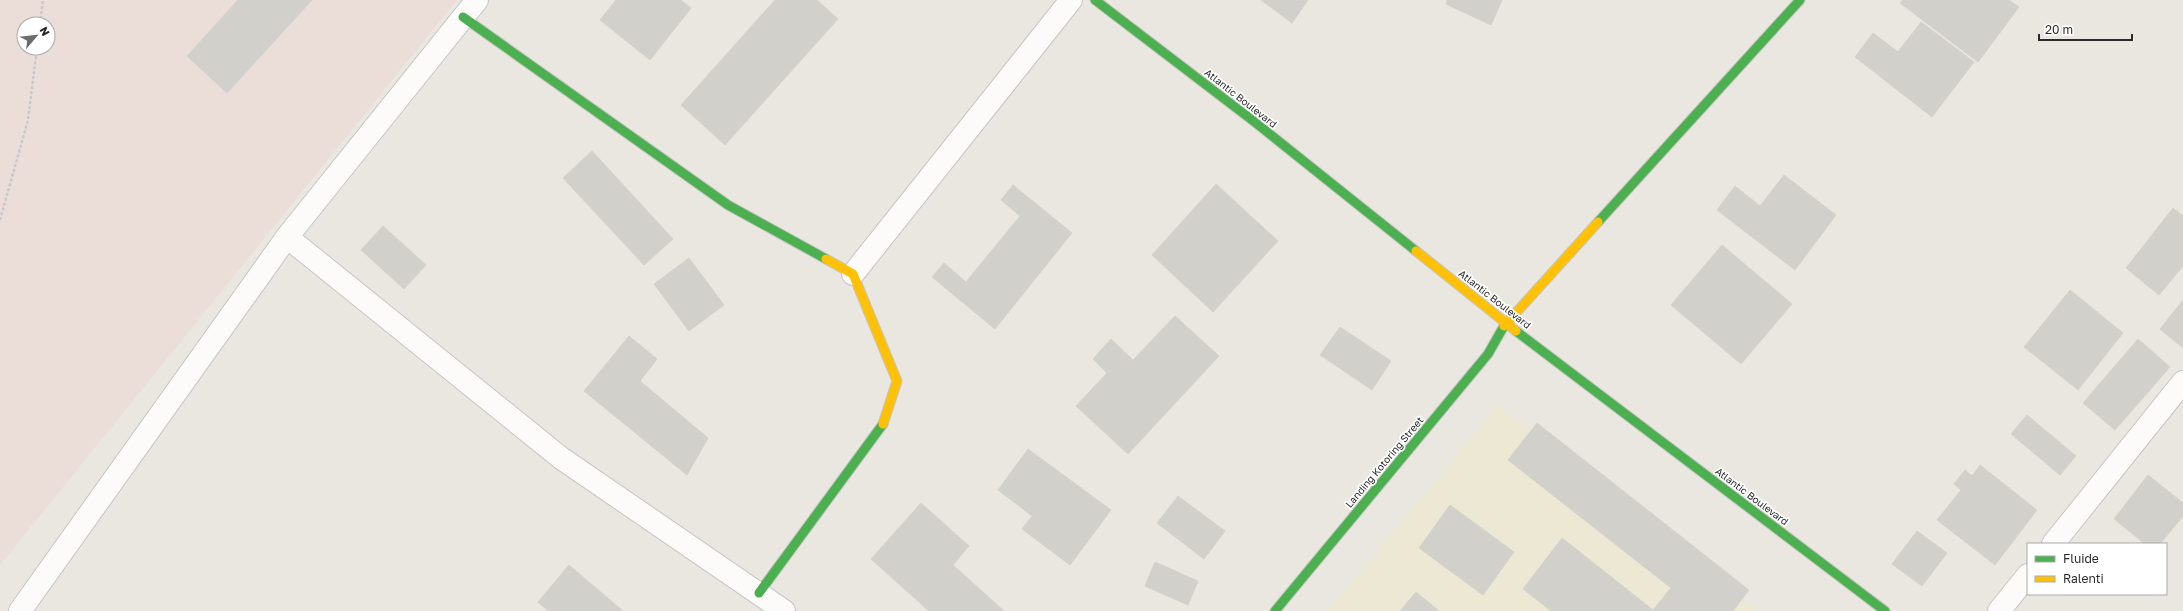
<svg xmlns="http://www.w3.org/2000/svg" width="2183" height="611" font-family="'Golos Text',sans-serif">
  <rect width="100%" height="100%" fill="#e9e7e0"/>
  <!-- education -->
  <path fill="#ece8d4" d="M1498 405 1757 611H1327Z"/>
  <!-- medical -->
  <path fill="#ebddd8" fill-rule="evenodd" d="M0 0H457L0 565ZM24 24H48V48H24Z"/>
  <!-- building -->
  <g fill="#d2d0cb" stroke="#d4d2cc">
    <path d="M238 0H312L227 93 187 56Z"/>
    <path d="M616 0H681L691 8 650 60 600 20Z"/>
    <path d="M775 0H817L838 19 725 145 681 105Z"/>
    <path d="M1261 0H1308L1292 23Z"/>
    <path d="M1447 0H1502L1491 25 1446 4Z"/>
    <path d="M1903 0H2009L2019 7 1978 62 1900 3Z"/>
    <path d="M1921 22 1974 62 1932 117 1855 57 1873 33 1898 52Z"/>
    <path d="M592 151 673 239 644 265 563 178Z"/>
    <path d="M1784 175 1836 215 1795 270 1717 210 1735 186 1760 206Z"/>
    <path d="M1216 184 1278 241 1213 312 1152 255Z"/>
    <path d="M1013 185 1072 233 995 329 932 277 944 263 966 282 1020 216 1001 200Z"/>
    <path d="M2173 208 2183 216V266L2159 295 2126 268Z"/>
    <path d="M383 226 426 265 404 289 361 250Z"/>
    <path d="M1722 245 1792 304 1741 364 1671 305Z"/>
    <path d="M689 258 724 305 689 331 654 284Z"/>
    <path d="M2070 290 2123 333 2078 390 2024 347Z"/>
    <path d="M2183 300V348L2160 329Z"/>
    <path d="M1175 316 1219 356 1128 454 1076 406 1107 373 1093 359 1111 339 1133 360Z"/>
    <path d="M1340 327 1391 361 1372 390 1320 355Z"/>
    <path d="M629 336 657 359 640 381 708 438 687 475 584 391Z"/>
    <path d="M2138 339 2170 367 2115 430 2083 403Z"/>
    <path d="M2027 415 2076 456 2060 475 2011 434Z"/>
    <path d="M1537 423 1749 590 1733 611H1551L1523 589 1562 538 1653 610 1671 588 1508 460Z"/>
    <path d="M1028 449 1111 510 1070 565 1022 529 1032 516 998 490Z"/>
    <path d="M1980 465 2037 510 1995 565 1937 520 1961 490 1954 484 1965 470 1972 476Z"/>
    <path d="M2148 475 2183 503V516L2160 544H2145L2114 519Z"/>
    <path d="M1178 496 1225 531 1204 559 1157 523Z"/>
    <path d="M921 503 969 546 953 565 1004 611H929L871 559Z"/>
    <path d="M1450 505 1514 552 1483 595 1419 548Z"/>
    <path d="M1917 531 1947 553 1922 586 1892 564Z"/>
    <path d="M1155 562 1198 581 1188 605 1145 586Z"/>
    <path d="M569 565 623 611H548L538 602Z"/>
    <path d="M1416 592 1439 611H1400Z"/>
  </g>
  <g fill="none" stroke-linecap="round" stroke-linejoin="round">
    <defs>
      <g id="street">
        <path d="M287 237 561 458 784 611"/>
        <path d="M853 274 1071 0"/>
        <path d="M2053 544 2183 382"/>
        <path d="M20 611 287 237 477 0"/>
        <path d="M1999 611 2028 575"/>
      </g>
      <g id="fast">
        <path d="M1095 0 1256 123 1416 251"/>
        <path d="M463 17 728 205 826 259"/>
        <path d="M1598 222 1800 0"/>
        <path d="M1516 331 1885 611"/>
        <path d="M759 593 883 424"/>
        <path d="M1275 611 1488 354 1504 326"/>
      </g>
      <g id="slow">
        <path d="M1416 251 1516 331"/>
        <path d="M826 259 853 274 897 381 883 424"/>
        <path d="M1504 326 1598 222"/>
      </g>
    </defs>
    <!-- street casing -->
    <use href="#street" stroke="#c6c5c5" stroke-width="24"/>
    <!-- fast casing -->
    <use href="#fast" stroke="#c6c5c5" stroke-width="11"/>
    <!-- slow casing -->
    <use href="#slow" stroke="#c6c5c5" stroke-width="11"/>
    <!-- path -->
    <g stroke="#c8c8c7" stroke-width="2.5" stroke-dasharray="3 2" stroke-linecap="butt">
      <path d="M40 24 43 0"/>
      <path d="M0 220 28 120 37 48"/>
    </g>
    <!-- street -->
    <use href="#street" stroke="#fcfbfa" stroke-width="22"/>
    <!-- fast -->
    <use href="#fast" stroke="#4caf50" stroke-width="9"/>
    <!-- slow -->
    <use href="#slow" stroke="#ffc107" stroke-width="9"/>
  </g>
  <g text-anchor="middle" dominant-baseline="central" stroke-width="3.5" stroke-linejoin="round" paint-order="stroke">
    <!-- street labels -->
    <g font-size="10" fill="#2a2a2a" stroke="#fff">
      <text transform="translate(1241 98) rotate(38)">Atlantic Boulevard</text>
      <text transform="translate(1495 299) rotate(38)">Atlantic Boulevard</text>
      <text transform="translate(1384 462) rotate(-50)">Landing Kotoring Street</text>
      <text transform="translate(1752 496) rotate(37)">Atlantic Boulevard</text>
    </g>
  </g>
  <!-- legend -->
  <rect x="2027" y="543" width="140" height="52" fill="#ffffff" stroke="#aaaaaa"/>
  <rect x="2035" y="556" width="20" height="6" fill="#4caf50" stroke="#aaaaaa"/>
  <text x="2063" y="563" font-size="12" fill="#2a2a2a">Fluide</text>
  <rect x="2035" y="576" width="20" height="6" fill="#ffc107" stroke="#aaaaaa"/>
  <text x="2063" y="583" font-size="12" fill="#2a2a2a">Ralenti</text>
  <!-- north arrow -->
  <g transform="translate(36 36) rotate(62)"><circle r="19" fill="#ffffff" stroke="#aaaaaa"/>
  <path d="M0-3L7 15L0 10L-7 15Z" fill="#6d6c6a"/>
  <text y="-6" font-size="11" font-weight="bold" text-anchor="middle" fill="#2a2a2a">N</text>
  </g>
  <!-- scale -->
  <path d="M2039 34v6h93v-6" fill="none" stroke="#2a2a2a" stroke-width="2"/>
  <text x="2045" y="34" font-size="12" fill="#2a2a2a" stroke="#ffffff" stroke-width="3" paint-order="stroke">20 m</text>
</svg>
